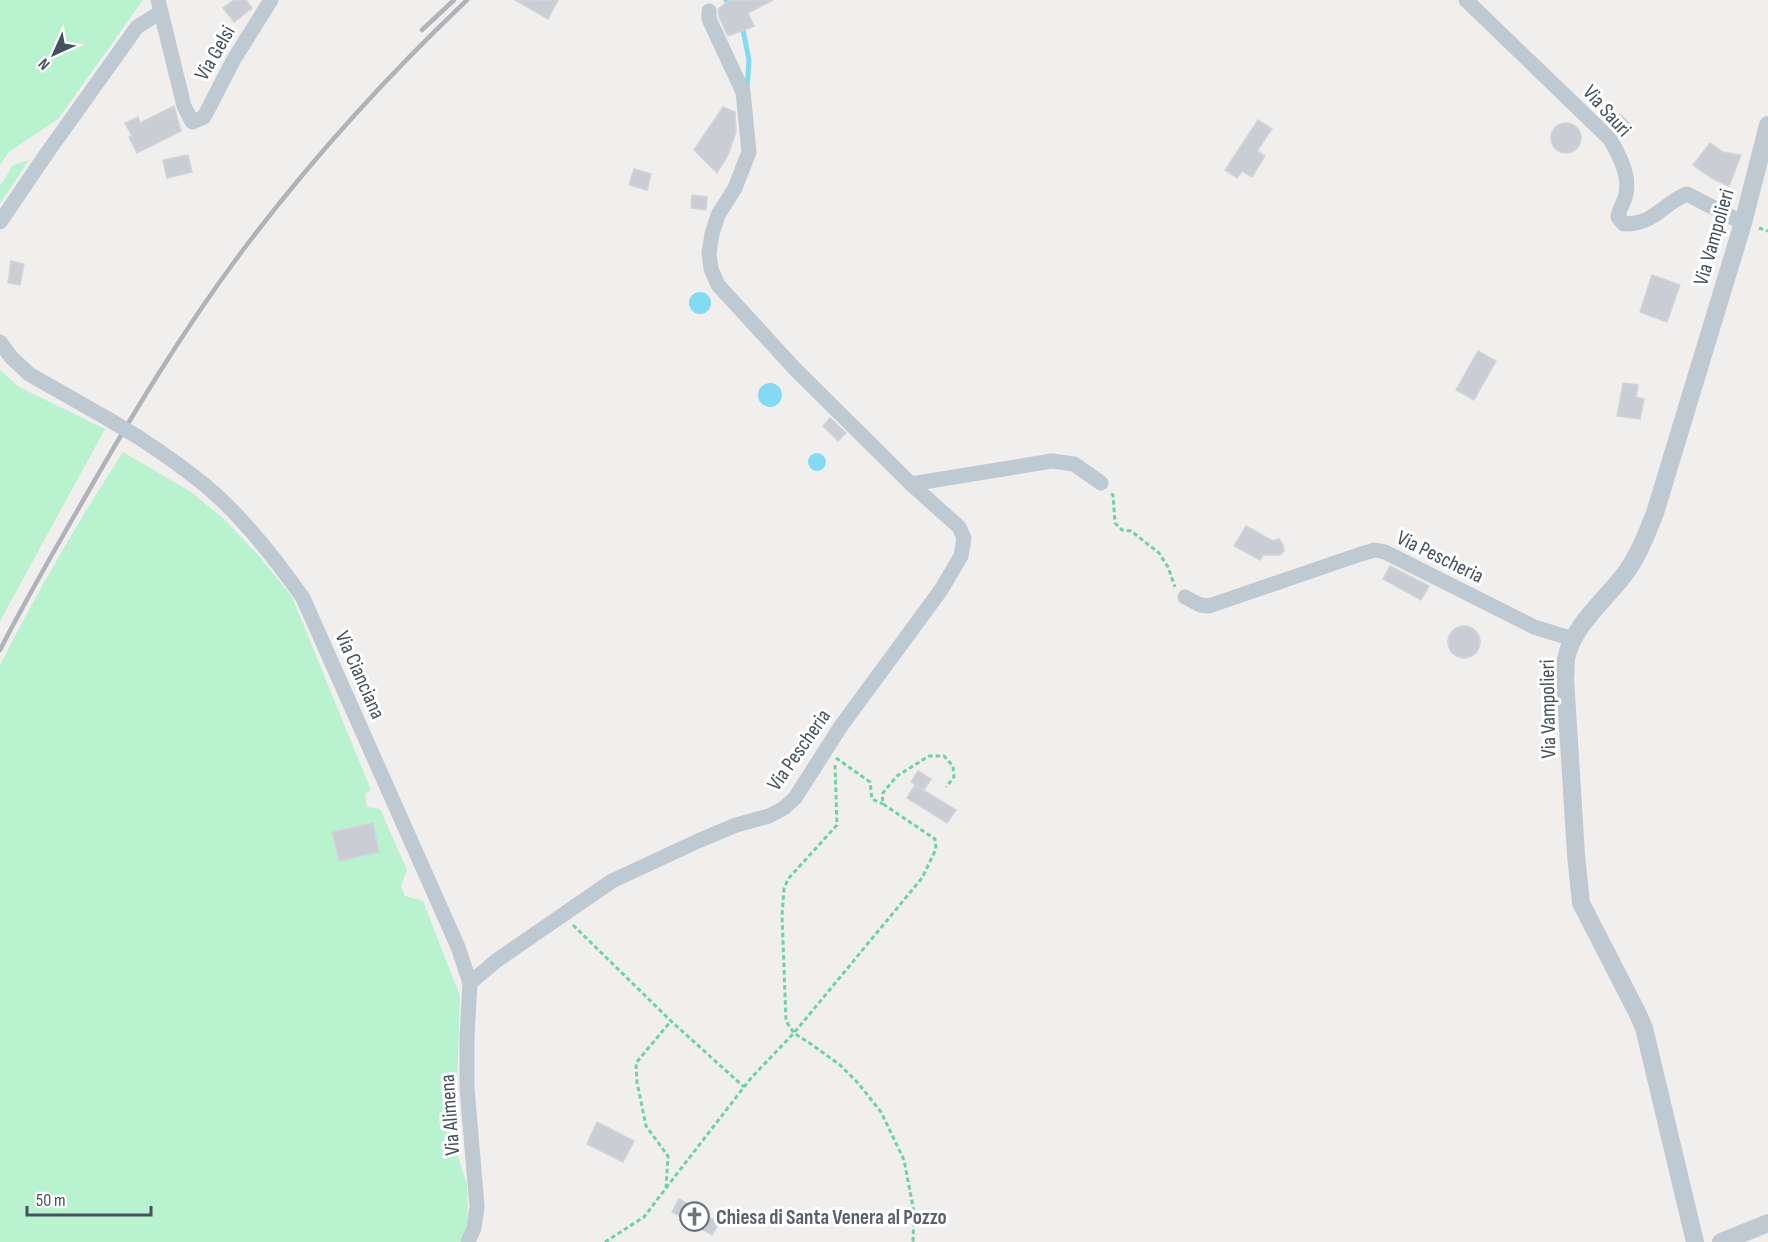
<svg xmlns="http://www.w3.org/2000/svg" width="1768" height="1242" font-family="'Sofia Sans Condensed',sans-serif">
  <rect width="100%" height="100%" fill="#f1eeee"/>
  <!-- green -->
  <g fill="#b9f2cf">
    <path d="M0 0H143L58 119 9 152 0 165Z"/>
    <path d="M29 160 0 204V186L13 165Z"/>
    <path d="M0 370 19 387 105 429 0 621Z"/>
    <path d="M123 452 191 492 224 519 258 555 292 597 371 790 365 794 367 807 380 809 407 870 401 886 405 896 423 901 460 996 455 1146 467 1185 468 1218 464 1235 460 1242H0V665C37 592 78 521 123 452Z"/>
  </g>
  <!-- water -->
  <g fill="#83daf2">
    <circle cx="700" cy="303" r="11"/>
    <circle cx="770" cy="395" r="12"/>
    <circle cx="817" cy="462" r="9"/>
  </g>
  <g fill="none" stroke-linecap="round" stroke-linejoin="round">
    <!-- stream -->
    <g stroke="#83daf2" stroke-width="5">
      <path d="M726 0 727 2"/>
      <path d="M743 30 749 60 747 89"/>
    </g>
  </g>
  <!-- building -->
  <g fill="#cacdd3" stroke="#d2d4da" stroke-width="1.5">
    <path d="M234 0H246L252 8 234 22 223 8Z"/>
    <path d="M515 0H558L548 19Z"/>
    <path d="M730 0H773L748 13 754 26 728 36 719 17 718 9Z"/>
    <path d="M174 106 181 131 137 153 129 137 132 136 125 123 138 117 140 123Z"/>
    <path d="M723 107 735 112 736 132 728 155 717 173 694 150Z"/>
    <path d="M1620 114 1630 124 1619 135 1609 125Z"/>
    <path d="M1258 120 1272 129 1257 151 1265 156 1252 177 1242 171 1237 178 1225 170Z"/>
    <circle cx="1566" cy="138" r="15"/>
    <path d="M1710 143 1723 152 1741 155 1729 186 1713 179 1693 165Z"/>
    <path d="M188 155 192 172 167 178 163 160Z"/>
    <path d="M634 169 651 174 647 190 629 185Z"/>
    <path d="M692 195 707 197 706 210 691 208Z"/>
    <path d="M11 261 24 264 20 285 8 283Z"/>
    <path d="M1652 275 1680 285 1667 322 1640 312Z"/>
    <path d="M1478 351 1496 361 1474 400 1456 390Z"/>
    <path d="M1623 383 1638 385 1636 397 1644 399 1640 419 1617 416Z"/>
    <path d="M830 418 846 433 838 441 823 426Z"/>
    <path d="M1246 526 1273 541 1279 539 1283 545 1284 551 1280 555H1263L1260 560 1234 546Z"/>
    <path d="M1390 566 1429 586 1421 600 1383 579Z"/>
    <circle cx="1464" cy="642" r="16"/>
    <path d="M918 771 931 779 924 790 911 782Z"/>
    <path d="M915 785 956 810 947 823 907 798Z"/>
    <path d="M373 823 379 852 339 861 332 832Z"/>
    <path d="M597 1122 634 1141 623 1162 587 1144Z"/>
    <path d="M679 1199 719 1223 712 1235 672 1212Z"/>
  </g>
  <g fill="none" stroke-linecap="round" stroke-linejoin="round">
    <!-- path -->
    <g stroke="#6fd2a2" stroke-width="3" stroke-dasharray="4.5 3" stroke-linecap="butt">
      <path d="M1759 228 1768 231"/>
      <path d="M1111 494 1113 495 1115 523 1122 530 1131 531 1159 553 1168 567 1175 587"/>
      <path d="M836 758 870 782 872 799 883 804"/>
      <path d="M835 765 837 825 788 879 784 889 782 915 786 1021 794 1033 811 1044 840 1065 858 1083 881 1112 904 1160 914 1212 913 1242"/>
      <path d="M573 925 671 1021 744 1087"/>
      <path d="M666 1188 751 1078 794 1033 922 878 936 849 935 839 883 804 882 794 897 776 929 756H944L953 766 954 777 946 787"/>
      <path d="M605 1242 644 1217 666 1188 668 1156 646 1126 637 1082 636 1063 671 1021"/>
    </g>
    <!-- minor -->
    <g stroke="#bec9d1" stroke-width="15">
      <path d="M158 0 184 106 192 122 204 117 234 59 271 0"/>
      <path d="M1466 0 1610 139C1619 155 1630 175 1626 194 1624 203 1619 209 1618 217L1624 224C1655 224 1662 204 1687 194L1743 223"/>
      <path d="M0 222 47 153 137 27 161 12"/>
      <path d="M0 342 11 357 29 374 108 419"/>
      <path d="M138 437C161 452 184 468 206 486 244 518 275 558 303 598L458 947 470 983 467 1037V1088L477 1207 474 1228 468 1242"/>
      <path d="M911 484 1052 461 1074 464 1101 483"/>
      <path d="M1185 597 1200 605 1209 606 1361 554 1375 550 1385 552 1534 627 1573 639"/>
      <path d="M470 983 496 961 612 881 698 841 736 825 769 816 784 808 795 798 841 726 941 590 961 556 964 538 959 527 911 484 795 369 718 285 711 269 709 253 712 234 718 215 735 188 749 152 743 92 709 19V11"/>
    </g>
    <!-- tertiary -->
    <g stroke="#bec9d1" stroke-width="18">
      <path d="M1695 1242 1644 1028 1638 1014 1581 903 1576 855 1565 678C1566 672 1565 665 1566 659 1573 624 1607 599 1627 571 1639 554 1647 533 1655 513L1743 223 1768 125"/>
      <path d="M1721 1242 1768 1223"/>
    </g>
    <!-- rail -->
    <g stroke="#b0b3b9" stroke-width="4.5">
      <path d="M422 30 454 0"/>
      <path d="M0 650C26 599 55 549 84 499 132 415 182 332 240 254 308 163 385 78 467 0"/>
    </g>
    <!-- minor-bridge -->
    <path stroke="#bec9d1" stroke-width="15" d="M108 419 138 437"/>
  </g>
  <!-- icons -->
  <defs>
    <symbol id="church-ring" viewBox="-11 -11 22 22"><circle r="9.5" fill="#fff" stroke="#6b7280" stroke-width="1.5"/><path d="M-1.2-6h2.4v3.5h3.3v2.4h-3.3V6h-2.4V-.1h-3.3v-2.4h3.3Z" fill="#6b7280"/></symbol>
  </defs>
  <g fill-rule="evenodd">
    <use href="#church-ring" x="678" y="1200" width="33" height="33"/>
  </g>
  <g text-anchor="middle" dominant-baseline="central" stroke-width="6" stroke-linejoin="round" paint-order="stroke">
    <!-- street labels -->
    <g font-size="21" fill="#45525d" stroke="#fff">
      <text transform="translate(215 53) rotate(-60)">Via Gelsi</text>
      <text transform="translate(1607 111) rotate(48)">Via Sauri</text>
      <text transform="translate(1714 237) rotate(-74)">Via Vampolieri</text>
      <text transform="translate(1440 557) rotate(26)">Via Pescheria</text>
      <text transform="translate(360 675) rotate(66)">Via Cianciana</text>
      <text transform="translate(1548 709) rotate(-91)">Via Vampolieri</text>
      <text transform="translate(799 750) rotate(-55)">Via Pescheria</text>
      <text transform="translate(450 1115) rotate(-94)">Via Alimena</text>
    </g>
    <!-- worship labels -->
    <g font-size="21" font-weight="bold" fill="#5b616d" stroke="#fff" text-anchor="start">
      <text x="716" y="1217">Chiesa di Santa Venera al Pozzo</text>
    </g>
  </g>
  <!-- north arrow -->
  <g transform="translate(54 54) rotate(225)" stroke="#ffffff" stroke-width="4.5" paint-order="stroke">
  <path d="M0-4.5L10 22L0 15L-10 22Z" fill="#45525d"/>
  <text y="-9" font-size="16" font-weight="bold" text-anchor="middle" fill="#45525d">N</text>
  </g>
  <!-- scale -->
  <path d="M27 1206v9h124v-9" fill="none" stroke="#45525d" stroke-width="3"/>
  <text x="36" y="1206" font-size="18" fill="#45525d" stroke="#ffffff" stroke-width="4.5" paint-order="stroke">50 m</text>
</svg>
